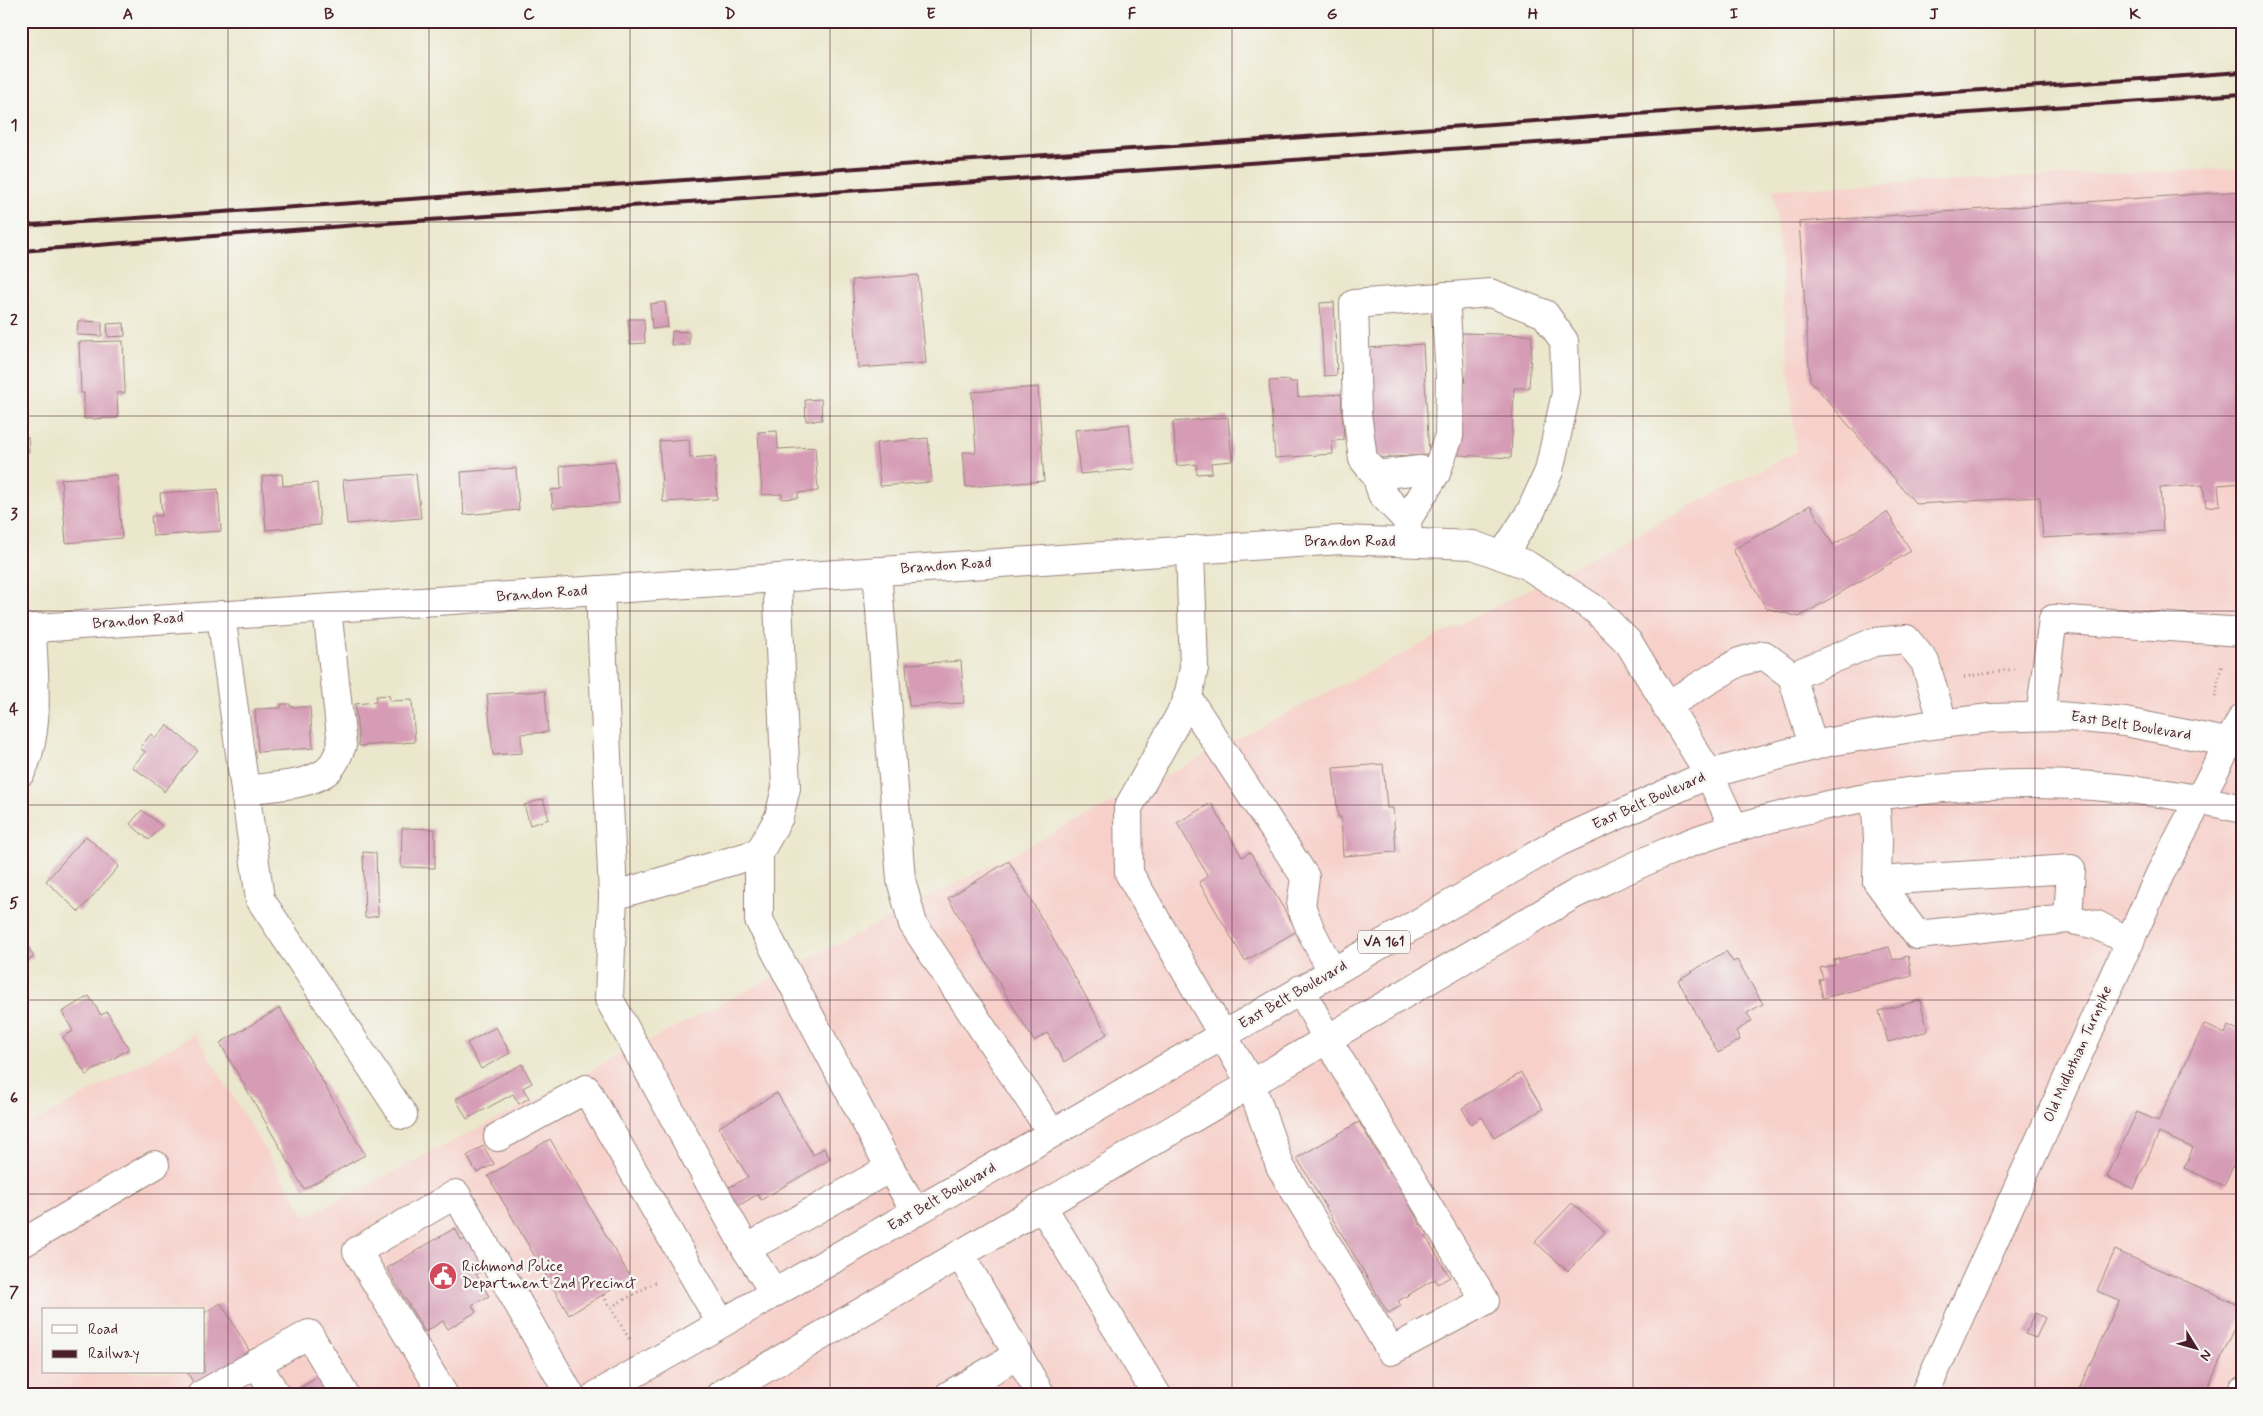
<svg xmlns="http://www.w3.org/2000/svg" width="2263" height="1416" font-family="Mynerve,sans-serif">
  <rect width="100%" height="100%" fill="#f6f6f2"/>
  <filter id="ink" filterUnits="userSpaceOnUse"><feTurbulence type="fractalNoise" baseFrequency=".02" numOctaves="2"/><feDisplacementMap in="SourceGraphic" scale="10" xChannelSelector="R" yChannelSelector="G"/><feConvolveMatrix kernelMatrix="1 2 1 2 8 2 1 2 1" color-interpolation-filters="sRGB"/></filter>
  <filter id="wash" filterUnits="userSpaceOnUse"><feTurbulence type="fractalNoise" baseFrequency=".0096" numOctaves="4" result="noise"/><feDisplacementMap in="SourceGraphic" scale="20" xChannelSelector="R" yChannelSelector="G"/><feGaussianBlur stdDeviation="1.12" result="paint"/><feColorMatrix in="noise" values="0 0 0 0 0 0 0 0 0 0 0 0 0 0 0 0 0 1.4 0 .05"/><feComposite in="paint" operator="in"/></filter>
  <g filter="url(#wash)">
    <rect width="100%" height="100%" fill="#ebe7cc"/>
    <!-- built -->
    <path fill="#f7d0ca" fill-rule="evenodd" d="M2242 168V1395H21V1130L195 1034 306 1217 1796 452 1774 189ZM44 1310H204V1372H44Z"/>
    <g id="blocks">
      <!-- building -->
      <g fill="#d69cb5">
        <path d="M2242 191V483L2218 485 2220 505 2206 507 2203 485 2160 488 2163 531 2043 538 2040 497 1916 504 1810 380 1799 222Z"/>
        <path d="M918 275 926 363 858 368 852 280Z"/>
        <path d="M665 302 668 327 652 329 650 304Z"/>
        <path d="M1334 302 1337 375 1324 376 1320 303Z"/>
        <path d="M628 319H644L645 343 630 344Z"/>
        <path d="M78 321 102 322V336L77 335Z"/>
        <path d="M124 323 125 336 108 337 107 324Z"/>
        <path d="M672 331 689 332V345H671Z"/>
        <path d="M1462 333 1532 335 1529 388H1514L1511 458 1457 455Z"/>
        <path d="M123 341 125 393H117L118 418 84 419V393H81L79 342Z"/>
        <path d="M1423 344 1429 455 1373 458 1367 348Z"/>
        <path d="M1290 380V382H1297L1298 397 1341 394 1344 440 1332 441 1333 454 1275 458 1269 381Z"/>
        <path d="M1038 387 1044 481 966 487 963 452H976L972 392Z"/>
        <path d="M821 399 822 420 806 421 805 400Z"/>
        <path d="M1228 417 1232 461 1211 463 1212 473 1197 474 1196 464 1177 466 1173 422Z"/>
        <path d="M1129 424 1134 469 1080 474 1075 430Z"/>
        <path d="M777 431 778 449 815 447 818 491 798 493V498L782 499V494L762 495 758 432Z"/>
        <path d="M28 437 29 452H21V438Z"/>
        <path d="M928 438 932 482 880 486 876 443Z"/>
        <path d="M689 439 690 458 715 456 717 499 663 502 659 441Z"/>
        <path d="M615 461 619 503 553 508 551 490 561 489 560 466Z"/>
        <path d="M516 468 519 510 464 515 461 472Z"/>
        <path d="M282 474 283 486 317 483 320 525 266 530 262 476Z"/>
        <path d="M416 474 421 518 347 524 343 480Z"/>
        <path d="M116 475 122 538 66 543 61 479Z"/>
        <path d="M218 489 221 531 153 536 151 516H162L160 493Z"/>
        <path d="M1810 505 1833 545 1887 512 1911 551 1799 617 1766 608 1733 550Z"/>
        <path d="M961 661 964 703 909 706 906 664Z"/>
        <path d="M545 691 548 732 521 734 522 753 493 755 487 694Z"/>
        <path d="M389 695 390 701 412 700 415 742 359 746 355 704 376 702V696Z"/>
        <path d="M281 704H290L291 707H310L313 748 258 752 255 709 281 708Z"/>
        <path d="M167 725 198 751 164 792 162 788 132 767 145 752 140 748 151 734 156 738Z"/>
        <path d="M1383 764 1387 808H1393L1396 852 1343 856 1341 817H1338L1333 768Z"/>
        <path d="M543 799 549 819 530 825 524 805Z"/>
        <path d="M1211 803 1242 857 1250 852 1297 931 1245 961 1199 882 1208 876 1177 823Z"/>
        <path d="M142 810 162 826 149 840 130 824Z"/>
        <path d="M402 828 435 829V868L401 867Z"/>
        <path d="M86 836 119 866 79 912 46 881Z"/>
        <path d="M363 852 376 853 378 916 365 918Z"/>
        <path d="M1009 861 1107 1034 1064 1062 1047 1033 1034 1041 948 898Z"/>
        <path d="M23 939 34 957 21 964V941Z"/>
        <path d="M1889 947 1893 960 1908 956 1912 976 1823 998 1819 980 1823 979 1820 968 1835 965 1834 960Z"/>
        <path d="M1726 951 1733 962 1737 960 1763 1004 1747 1013 1752 1021 1736 1031 1740 1040 1718 1053 1678 980Z"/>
        <path d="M89 996 101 1015 107 1012 129 1049 86 1075 63 1037 73 1031 62 1012Z"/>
        <path d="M1920 1000 1928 1031 1888 1042 1879 1011Z"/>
        <path d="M280 1008 365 1155 304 1189 220 1043Z"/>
        <path d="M2204 1024 2225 1034 2228 1026 2242 1033V1145L2224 1186 2184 1168 2193 1148 2159 1133 2134 1189 2107 1177 2137 1112 2158 1121Z"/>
        <path d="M496 1027 510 1053 481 1069 467 1043Z"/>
        <path d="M522 1064 532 1083 523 1088 529 1098 519 1104 513 1094 467 1119 456 1099Z"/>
        <path d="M1521 1073 1543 1109 1494 1137 1482 1117 1471 1124 1462 1108Z"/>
        <path d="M777 1093 813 1155 824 1148 830 1159 761 1200 758 1194 735 1208 724 1190 748 1177 719 1127Z"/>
        <path d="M1359 1122 1389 1173 1392 1171 1420 1225 1423 1224 1429 1235 1426 1237 1450 1277 1437 1284 1435 1279 1398 1301 1401 1306 1388 1313 1297 1158Z"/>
        <path d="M550 1139 631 1278 569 1315 488 1176Z"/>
        <path d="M483 1146 494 1164 477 1173 467 1156Z"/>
        <path d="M1572 1203 1605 1232 1568 1271 1535 1242Z"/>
        <path d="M455 1228 462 1241 468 1238 486 1269 476 1274 489 1296 472 1305 476 1312 448 1329 443 1321 425 1332 387 1268Z"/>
        <path d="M2115 1250 2242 1306V1313L2204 1395H2076L2119 1301 2097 1291Z"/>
        <path d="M221 1303 250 1352 195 1385 187 1372H204V1313Z"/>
        <path d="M2035 1313 2045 1318 2036 1338 2025 1334Z"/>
        <path d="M318 1377 329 1395H288Z"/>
      </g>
    </g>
  </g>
  <g filter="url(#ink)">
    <use href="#blocks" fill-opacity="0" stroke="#9a837c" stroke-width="1"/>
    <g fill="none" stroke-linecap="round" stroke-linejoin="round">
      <defs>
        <g id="minor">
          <path d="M1376 475 1420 470 1436 473"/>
          <path d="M1407 520 1382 494 1376 475 1363 459 1357 413 1354 304 1490 293 1545 314 1564 341 1566 393 1549 471 1531 511 1502 556"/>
          <path d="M1408 537 1407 520 1436 473 1449 436 1450 377 1445 296"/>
          <path d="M1190 550 1194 668 1187 702 1128 808 1129 873 1251 1084 1280 1166 1391 1351 1485 1301 1327 1039 1301 989"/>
          <path d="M877 571 901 880 913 924 1052 1133"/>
          <path d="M777 578 786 788 779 817 759 853V920L890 1168 916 1212"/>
          <path d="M600 590 613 896 759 853"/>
          <path d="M221 615 260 899 403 1115"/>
          <path d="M21 629 1341 540 1473 545 1527 565 1596 610 1629 643 1709 774 1734 828"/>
          <path d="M1187 697 1305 877 1301 906 1311 931 1332 972"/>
          <path d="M1666 706 1739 662 1764 655 1792 676"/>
          <path d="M2040 716 2053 619 2242 632"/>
          <path d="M1813 746 1792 676 1874 642 1906 639 1925 662 1943 723"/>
          <path d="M21 772C42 732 33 673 32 629"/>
          <path d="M245 790C270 786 304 787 326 772 334 766 338 755 342 745L327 609"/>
          <path d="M1875 796 1878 839 1877 881 1917 935 2068 919 2097 925 2130 942"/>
          <path d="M1877 881 2071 869 2068 919"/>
          <path d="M613 896 609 999 746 1249 774 1292"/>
          <path d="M498 1137 586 1089 721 1323"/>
          <path d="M1042 1206 1157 1395"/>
          <path d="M21 1244 155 1165"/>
          <path d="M746 1249 890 1168"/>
          <path d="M1018 1355 1041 1395"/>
          <path d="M257 1363 276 1395"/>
          <path d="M201 1395 309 1334 345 1395"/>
          <path d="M444 1395 357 1251 456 1194 570 1395"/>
          <path d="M949 1395 1018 1355 960 1254"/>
          <path d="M1924 1395 2160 874 2242 718"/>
          <path d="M2240 1395 2242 1391"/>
        </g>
        <g id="major">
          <path d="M597 1395 1559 842 1709 774 1829 742 1923 726 1990 718 2059 716 2125 722 2242 745"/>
          <path d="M720 1395 1575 894C1627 870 1680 843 1735 828 1899 780 2075 768 2242 809"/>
        </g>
      </defs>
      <!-- minor casing -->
      <use href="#minor" stroke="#9a837c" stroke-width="30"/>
      <!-- major casing -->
      <use href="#major" stroke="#9a837c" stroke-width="30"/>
      <!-- path -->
      <g stroke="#9a837c" stroke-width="3" stroke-dasharray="1 4" stroke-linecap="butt">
        <path d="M1964 677 2014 669"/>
        <path d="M2215 697 2222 664"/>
        <path d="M603 1295 630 1340"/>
        <path d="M611 1307 658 1281"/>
      </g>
      <!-- minor -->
      <use href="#minor" stroke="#fff" stroke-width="28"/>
      <!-- major -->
      <use href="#major" stroke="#fff" stroke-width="28"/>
      <!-- rail -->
      <g stroke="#4a1f2b" stroke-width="4">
        <path d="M21 226 2242 72"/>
        <path d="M21 251 357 225 2242 94"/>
      </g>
    </g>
  </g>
  <!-- grid -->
  <path fill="none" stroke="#4a1f2b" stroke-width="1" stroke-opacity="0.55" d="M228 21V1395M429 21V1395M630 21V1395M830 21V1395M1031 21V1395M1232 21V1395M1433 21V1395M1633 21V1395M1834 21V1395M2035 21V1395M21 222H2242M21 416H2242M21 611H2242M21 805H2242M21 1000H2242M21 1194H2242"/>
  <!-- icons -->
  <defs>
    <symbol id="civic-disc" viewBox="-11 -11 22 22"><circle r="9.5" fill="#d1495b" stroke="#f6f6f2"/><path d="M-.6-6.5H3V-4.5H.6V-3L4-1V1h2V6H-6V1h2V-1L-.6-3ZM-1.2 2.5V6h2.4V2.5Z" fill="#fff"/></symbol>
  </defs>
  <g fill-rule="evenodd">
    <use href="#civic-disc" x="427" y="1260" width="32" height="32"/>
  </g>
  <g text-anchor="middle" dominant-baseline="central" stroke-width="5" stroke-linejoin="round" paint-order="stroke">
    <!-- shield labels -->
    <rect fill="#f6f6f2" stroke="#7e6067" stroke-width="1" x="1358" y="930.5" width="52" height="23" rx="4"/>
    <g font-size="14" font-weight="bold" fill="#4a1f2b">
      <text x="1384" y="942">VA 161</text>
    </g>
    <!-- street labels -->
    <g font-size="15" fill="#4a1f2b" stroke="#f6f6f2">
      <text x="1350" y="542">Brandon Road</text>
      <text transform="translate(946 566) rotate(-4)">Brandon Road</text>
      <text transform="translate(542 594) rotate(-4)">Brandon Road</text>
      <text transform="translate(138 621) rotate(-4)">Brandon Road</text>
      <text transform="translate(2131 726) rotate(9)">East Belt Boulevard</text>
      <text transform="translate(1649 801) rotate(-24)">East Belt Boulevard</text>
      <text transform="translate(1293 995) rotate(-30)">East Belt Boulevard</text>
      <text transform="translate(2078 1054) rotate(-66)">Old Midlothian Turnpike</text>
      <text transform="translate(942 1197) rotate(-30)">East Belt Boulevard</text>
    </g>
    <!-- poi labels -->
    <g font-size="15" fill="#4a1f2b" stroke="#f6f6f2" text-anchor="start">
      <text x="462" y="1267">Richmond Police<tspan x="462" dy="17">Department 2nd Precinct</tspan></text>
    </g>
  </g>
  <!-- margin -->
  <rect width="2263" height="1416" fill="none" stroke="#f6f6f2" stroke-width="55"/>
  <!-- legend -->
  <rect x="42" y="1308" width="162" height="65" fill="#f6f6f2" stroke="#b1a0a2"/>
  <rect x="52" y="1325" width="25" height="8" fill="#ffffff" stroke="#b1a0a2"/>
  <text x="88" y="1334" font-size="15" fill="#4a1f2b">Road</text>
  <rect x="52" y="1350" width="25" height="8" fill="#4a1f2b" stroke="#b1a0a2"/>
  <text x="88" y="1358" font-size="15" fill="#4a1f2b">Railway</text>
  <!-- north arrow -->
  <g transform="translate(2196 1348) rotate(127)" stroke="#f6f6f2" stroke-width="4" paint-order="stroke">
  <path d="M0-4L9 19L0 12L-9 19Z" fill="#4a1f2b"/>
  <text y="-8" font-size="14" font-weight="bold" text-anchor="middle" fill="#4a1f2b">N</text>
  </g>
  <rect x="28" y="28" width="2208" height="1360" fill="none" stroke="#4a1f2b" stroke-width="2"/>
  <g font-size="16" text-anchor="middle" font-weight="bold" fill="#4a1f2b">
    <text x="128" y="19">A</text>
    <text x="329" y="19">B</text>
    <text x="529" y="19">C</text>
    <text x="730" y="19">D</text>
    <text x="931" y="19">E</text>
    <text x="1132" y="19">F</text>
    <text x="1332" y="19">G</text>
    <text x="1533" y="19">H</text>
    <text x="1734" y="19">I</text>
    <text x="1934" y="19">J</text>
    <text x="2135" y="19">K</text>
    <text x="14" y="130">1</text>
    <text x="14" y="325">2</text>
    <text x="14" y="519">3</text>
    <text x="14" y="714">4</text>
    <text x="14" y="908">5</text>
    <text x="14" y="1103">6</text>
    <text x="14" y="1297">7</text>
  </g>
</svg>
